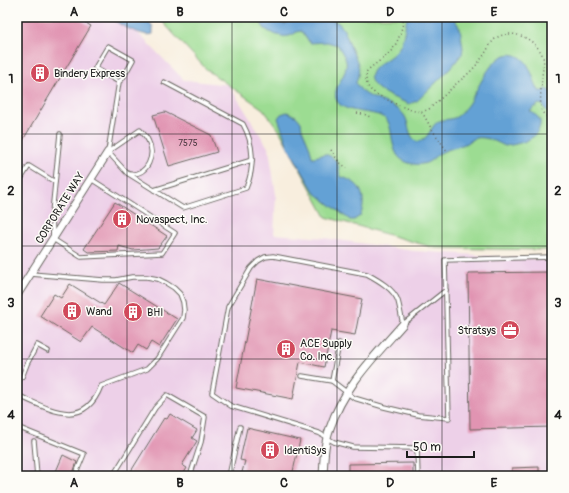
<svg xmlns="http://www.w3.org/2000/svg" width="569" height="493" font-family="Pangolin,sans-serif">
  <rect width="100%" height="100%" fill="#fdfcf7"/>
  <filter id="ink" filterUnits="userSpaceOnUse"><feTurbulence type="fractalNoise" baseFrequency=".025" numOctaves="2"/><feDisplacementMap in="SourceGraphic" scale="8" xChannelSelector="R" yChannelSelector="G"/><feConvolveMatrix kernelMatrix="1 2 1 2 8 2 1 2 1" color-interpolation-filters="sRGB"/></filter>
  <filter id="wash" filterUnits="userSpaceOnUse"><feTurbulence type="fractalNoise" baseFrequency=".012" numOctaves="4" result="noise"/><feDisplacementMap in="SourceGraphic" scale="16" xChannelSelector="R" yChannelSelector="G"/><feGaussianBlur stdDeviation="0.9" result="paint"/><feColorMatrix in="noise" values="0 0 0 0 0 0 0 0 0 0 0 0 0 0 0 0 0 1.4 0 .05"/><feComposite in="paint" operator="in"/></filter>
  <g filter="url(#wash)">
    <rect width="100%" height="100%" fill="#f8eede"/>
    <!-- built -->
    <path fill="#edd0e8" d="M17 17H109L136 31 184 80 229 85 269 149 276 195 274 234 324 238 414 251 552 260V476H17Z"/>
    <!-- green -->
    <path fill="#9cdc92" stroke="#5c7c57" d="M158 17H552V250L435 248 326 217 279 130 263 109 207 70Z"/>
    <!-- water -->
    <g fill="#63a1d5" stroke="#405e78">
      <path d="M110 17H146L153 27V34C144 38 117 24 110 17Z"/>
      <path d="M258 17H271L278 22 285 24 290 20 291 17H318L321 20C342 16 345 32 351 48 357 63 362 65 356 83 365 102 392 99 404 115 410 123 407 137 418 142 420 141 424 139 426 137 431 132 432 125 439 121 444 119 449 120 454 118 458 117 463 111 465 108 478 94 493 42 520 57 531 63 533 81 539 91H544L546 89 552 92V115L544 108 543 105 539 104 530 111C533 113 538 116 539 119 541 122 540 123 540 125 537 141 518 144 505 146 497 142 485 136 476 138 472 139 469 143 465 144 457 147 449 149 442 152 437 154 434 158 430 161 423 166 411 165 404 161 388 153 395 126 385 118 373 110 344 114 337 101 330 87 349 76 346 61 345 56 340 50 338 45L327 42 310 43 301 31C296 31 294 35 289 36 282 38 269 33 264 28 262 25 260 21 258 17Z"/>
      <path d="M407 17H453L460 28 463 48 462 54 450 69 417 101 409 104C398 99 359 87 374 69 382 60 395 57 401 44 404 36 405 26 407 17Z"/>
      <path d="M287 112 296 116 301 122 302 129 310 148 312 157H315L325 154C339 159 338 164 340 176 343 178 346 178 349 180 364 186 366 203 360 216L354 220H350L315 193 288 147 278 118 281 114Z"/>
    </g>
    <g id="blocks">
      <!-- building -->
      <g fill="#e194b2">
        <path d="M17 17H75L91 26 17 150Z"/>
        <path d="M165 112 211 135 217 152 169 166 153 115Z"/>
        <path d="M115 202 167 236 158 248 133 250 119 246 118 251 88 252 84 249Z"/>
        <path d="M550 272 552 427 470 429 468 273Z"/>
        <path d="M257 279 362 299 355 335 331 331 324 367 300 362 293 399 236 388Z"/>
        <path d="M119 283 177 319 159 347 151 342 146 350 138 345 133 353 92 327 81 342 40 316 54 294 61 298 70 284 104 305Z"/>
        <path d="M170 414 197 430 192 438 197 441 182 465 187 468 182 476H128L164 418 167 419Z"/>
        <path d="M247 428 300 440 292 476H241L245 461 240 460Z"/>
        <path d="M63 455 77 462 72 476H54Z"/>
        <path d="M413 463V476H348V464Z"/>
        <path d="M539 467V476H512V468Z"/>
      </g>
    </g>
  </g>
  <g filter="url(#ink)">
    <use href="#blocks" fill-opacity="0" stroke="#696660" stroke-width="1"/>
    <g fill="none" stroke-linecap="round" stroke-linejoin="round">
      <defs>
        <g id="lane">
          <path d="M60 134 52 213 53 239 81 257 162 253 175 233 91 179"/>
          <path d="M108 152 127 173 183 208 246 188C255 167 254 144 243 124L164 82"/>
          <path d="M108 152 119 82 123 78 133 60 108 46 95 68 119 82"/>
          <path d="M108 152 140 130C143 133 146 136 148 140 156 155 148 176 129 174"/>
          <path d="M17 185 29 166 55 182"/>
          <path d="M154 190 252 160"/>
          <path d="M302 376 332 381 354 398 384 407 418 415 449 418 445 260 552 257"/>
          <path d="M17 381 22 377 27 364 37 345 48 351"/>
          <path d="M332 381 339 343"/>
          <path d="M17 395C49 409 84 431 101 386L147 369 157 359 183 318 184 310 183 302 180 294 174 288 166 283 158 279 147 277H132L116 280H103L31 274"/>
          <path d="M17 427 84 454 75 476"/>
          <path d="M34 441 37 476"/>
          <path d="M113 476 155 408 167 395 205 417 201 442 190 476"/>
          <path d="M229 476 240 427"/>
          <path d="M418 476 417 448 353 447 334 442 319 433 231 406 212 393 228 307 251 268 258 261 265 257 273 256 367 274C378 280 394 289 398 301 400 308 401 316 403 324L446 290"/>
        </g>
        <g id="street">
          <path d="M17 295 108 152"/>
          <path d="M323 476C324 460 324 443 330 428 344 386 375 356 403 324"/>
        </g>
      </defs>
      <!-- lane casing -->
      <use href="#lane" stroke="#696660" stroke-width="5.5"/>
      <!-- street casing -->
      <use href="#street" stroke="#696660" stroke-width="9"/>
      <!-- path -->
      <g stroke="#696660" stroke-width="1.5" stroke-dasharray="1 3" stroke-linecap="butt">
        <path d="M404 17C401 34 397 49 382 59 377 63 372 66 367 71 365 79 366 86 372 91 377 96 408 110 415 111 420 112 423 111 428 110 438 101 448 92 457 83 466 76 475 68 481 59 488 51 490 40 500 36 515 29 538 41 543 57 545 64 542 71 542 78 541 88 540 99 541 109L543 113 552 121"/>
        <path d="M422 112 431 128 447 151"/>
        <path d="M357 113 367 115 371 118"/>
        <path d="M331 150 339 162 347 168"/>
      </g>
      <!-- lane -->
      <use href="#lane" stroke="#fff" stroke-width="3.5"/>
      <!-- street -->
      <use href="#street" stroke="#fff" stroke-width="7"/>
    </g>
  </g>
  <!-- grid -->
  <path fill="none" stroke="#1c1c1c" stroke-width="1" stroke-opacity="0.55" d="M127 17V476M232 17V476M337 17V476M442 17V476M17 134H552M17 246H552M17 359H552"/>
  <!-- icons -->
  <defs>
    <symbol id="building-disc" viewBox="-11 -11 22 22"><circle r="9.5" fill="#d1495b" stroke="#fdfcf7"/><path d="M-4-6H4V6H1V3H-1V6H-4ZM-2.5-4.3h1.7v1.8h-1.7ZM.8-4.3h1.7v1.8H.8ZM-2.5-1h1.7V.8h-1.7ZM.8-1h1.7V.8H.8Z" fill="#fff"/></symbol>
    <symbol id="office-disc" viewBox="-11 -11 22 22"><circle r="9.5" fill="#d1495b" stroke="#fdfcf7"/><path d="M-6-3h4V-5.5h4V-3h4V5H-6ZM-1-4.5V-3h2v-1.5ZM-6 0V1H6V0Z" fill="#fff"/></symbol>
  </defs>
  <g fill-rule="evenodd">
    <use href="#building-disc" x="29" y="62" width="22" height="22"/>
    <use href="#building-disc" x="111" y="208" width="22" height="22"/>
    <use href="#building-disc" x="61" y="300" width="22" height="22"/>
    <use href="#building-disc" x="122" y="301" width="22" height="22"/>
    <use href="#office-disc" x="499" y="319" width="22" height="22"/>
    <use href="#building-disc" x="275" y="338" width="22" height="22"/>
    <use href="#building-disc" x="259" y="439" width="22" height="22"/>
  </g>
  <g text-anchor="middle" dominant-baseline="central" stroke-width="3" stroke-linejoin="round" paint-order="stroke">
    <!-- number labels -->
    <g font-size="9" fill="#4d3a42">
      <text x="188" y="143">7575</text>
    </g>
    <!-- poi labels -->
    <g font-size="11" fill="#1c1c1c" stroke="#fdfcf7" text-anchor="start">
      <text x="54" y="73">Bindery Express</text>
      <text x="136" y="219">Novaspect, Inc.</text>
      <text x="86" y="311">Wand</text>
      <text x="147" y="312">BHI</text>
      <text x="496" y="330" text-anchor="end">Stratsys</text>
      <text x="300" y="343">ACE Supply<tspan x="300" dy="13">Co. Inc.</tspan></text>
      <text x="284" y="450">IdentiSys</text>
    </g>
    <!-- street labels -->
    <g font-size="11" fill="#1c1c1c" stroke="#fdfcf7">
      <text transform="translate(60 208) rotate(-58)">CORPORATE WAY</text>
    </g>
  </g>
  <!-- margin -->
  <rect width="569" height="493" fill="none" stroke="#fdfcf7" stroke-width="44"/>
  <!-- scale -->
  <path d="M407 451v6h67v-6" fill="none" stroke="#1c1c1c" stroke-width="2"/>
  <text x="413" y="451" font-size="12" fill="#1c1c1c" stroke="#fdfcf7" stroke-width="3" paint-order="stroke">50 m</text>
  <rect x="22" y="22" width="525" height="449" fill="none" stroke="#1c1c1c" stroke-width="1.5"/>
  <g font-size="13" text-anchor="middle" font-weight="bold" fill="#1c1c1c">
    <text x="74" y="16">A</text>
    <text x="180" y="16">B</text>
    <text x="284" y="16">C</text>
    <text x="390" y="16">D</text>
    <text x="494" y="16">E</text>
    <text x="11" y="83">1</text>
    <text x="558" y="83">1</text>
    <text x="11" y="195">2</text>
    <text x="558" y="195">2</text>
    <text x="11" y="307">3</text>
    <text x="558" y="307">3</text>
    <text x="11" y="419">4</text>
    <text x="558" y="419">4</text>
    <text x="74" y="487">A</text>
    <text x="180" y="487">B</text>
    <text x="284" y="487">C</text>
    <text x="390" y="487">D</text>
    <text x="494" y="487">E</text>
  </g>
</svg>
